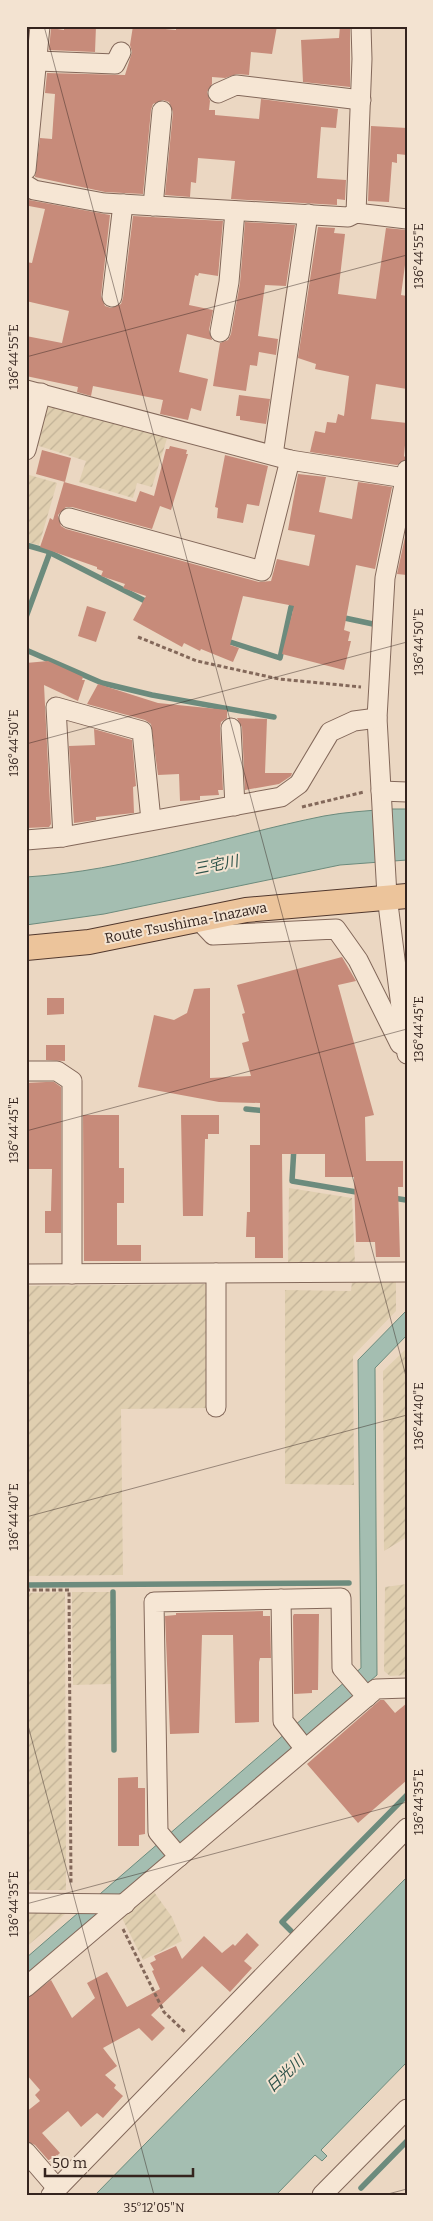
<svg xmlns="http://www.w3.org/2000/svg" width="433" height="2221" font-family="Bitter,'Noto Sans JP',serif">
  <defs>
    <pattern id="farmland-furrows" width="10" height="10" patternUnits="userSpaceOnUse" patternTransform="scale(1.25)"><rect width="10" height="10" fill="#e0cfb0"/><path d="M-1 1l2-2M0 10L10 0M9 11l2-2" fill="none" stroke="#c1b297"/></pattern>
  </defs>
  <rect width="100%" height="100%" fill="#ebd7c2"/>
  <!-- farmland -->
  <g fill="url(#farmland-furrows)">
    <path d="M50 402 169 432 152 487 137 483 133 498 79 482 86 461 33 444 42 406Z"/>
    <path d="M26 474 57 483 39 545 26 542Z"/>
    <path d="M289 1188 352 1198 355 1264H288Z"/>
    <path d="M352 1282H396V1311L353 1356 354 1485 285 1484V1290L351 1291Z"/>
    <path d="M210 1284 209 1408 121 1409 123 1575 26 1576V1286Z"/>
    <path d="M407 1348V1537L384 1551 383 1371Z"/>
    <path d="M407 1584V1675L390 1676 384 1671 385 1587Z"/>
    <path d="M65 1592 66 1890H26V1593Z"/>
    <path d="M72 1592H111V1684L73 1685Z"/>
    <path d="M154 1892 172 1917 182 1941 143 1960 122 1918Z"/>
    <path d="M26 1909H71L26 1947Z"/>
  </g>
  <!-- water -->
  <g fill="#a4beb1" stroke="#6c8b7d">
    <path d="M388 809H407V860L340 865 104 914 26 925V877C128 871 224 836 324 816 345 812 367 811 388 809Z"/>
    <path d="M407 1310V1335L375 1368 377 1675 26 1978V1958L361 1668 358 1360Z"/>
    <path d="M407 1877V2062L321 2150 327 2156 322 2161 315 2155 276 2195H95Z"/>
  </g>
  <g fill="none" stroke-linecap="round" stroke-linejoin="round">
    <!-- stream -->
    <g stroke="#6c8b7d" stroke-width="5.5">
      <path d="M26 545 47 551 151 604"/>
      <path d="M26 617 50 552"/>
      <path d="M340 617 373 624"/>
      <path d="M224 640 280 658 291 607 299 609"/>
      <path d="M26 650 102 683 152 695 274 717"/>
      <path d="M246 1109 266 1111"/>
      <path d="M294 1147 292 1181 362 1193"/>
      <path d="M393 1198 406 1200"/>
      <path d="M26 1585 349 1583"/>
      <path d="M113 1592 114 1750"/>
      <path d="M291 1931 282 1922 407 1795"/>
      <path d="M361 2188 407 2141"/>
    </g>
  </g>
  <!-- building -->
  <g fill="#c78b7a">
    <path d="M64 26H96L95 52 49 50 51 28 64 30Z"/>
    <path d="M133 26 176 30V26H277L272 54 251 52 249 75 237 74 225 78 212 77V84L207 92 210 101 209 110H215V115L259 119 261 99 338 109 336 128 321 127 317 178 346 180 345 200 337 199V205L231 199 235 161 198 158 196 183 191 182 190 197 165 195 173 112 169 102 163 100 153 104 151 110 143 194 105 192 35 177 40 138 52 139 55 94 45 93 47 73 125 75 132 52 130 45Z"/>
    <path d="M340 26H350V87L303 82 301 40 339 38Z"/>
    <path d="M371 126 407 128V155L397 154V163L392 162 389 202 368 201Z"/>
    <path d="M29 200 110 215 101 296 105 306 111 308 121 304 123 298 133 216 223 221 218 276 199 273 198 276 195 275 189 305 213 310 209 330 212 340 187 334 179 372 208 379 201 411 191 408 188 420 160 414 163 400 93 386 91 396 77 392 78 387 26 376V336L62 343 69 311 26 301V262L32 263 45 209 29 206Z"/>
    <path d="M245 222 295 225 286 286 265 285 258 336 278 339 276 355 259 352 257 366 250 365 246 391 213 386 220 343 228 340 231 334 240 283Z"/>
    <path d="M318 227 335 228 334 233 345 234 338 294 376 299 386 228 407 230V265H405L401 295 407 296V389L376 384 371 419 407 423 404 456 407 459 397 465 310 452 315 431 325 433 327 422 336 423 338 414 344 416 349 376 315 369 316 364 298 358Z"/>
    <path d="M239 395 270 399 266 424 240 420V416H236Z"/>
    <path d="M170 446 187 450 186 454H188L171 510 160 506 152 529 72 507H66L58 515 61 526 66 529 259 582 271 581 277 559 309 566 315 535 288 530 298 474 326 477 319 512 352 519 358 482 392 487 375 569 356 565 344 630 350 632 348 641H351L344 670 282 654 294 606 243 596 230 645 239 648 233 662 201 649 200 651 184 643 182 647 133 620 146 596 123 588 125 584 101 576 103 571 97 569V567L40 547 50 518 53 520 64 482 136 502 140 491 154 496 166 449H169Z"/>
    <path d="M42 450 71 458 65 482 36 474Z"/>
    <path d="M225 455 268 466 259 506 247 504 243 523 217 518 218 508 215 507Z"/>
    <path d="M407 528V575L397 574Z"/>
    <path d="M87 606 106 612 96 642 78 636Z"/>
    <path d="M48 661 83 677 82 680H85L78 701 44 685 51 824 49 827 26 828V663Z"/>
    <path d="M98 684 158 703 227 710V718L221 722 220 728 223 790H218L219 795 200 796V800L180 801 179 774 158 775 151 724 145 720 87 704Z"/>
    <path d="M237 718 267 719 265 773H292L291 776 279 784 245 790 242 727Z"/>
    <path d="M94 729 132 740 136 786 133 787 134 813 96 817V820L74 823 69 746 95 745Z"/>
    <path d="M342 957 356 981 338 985 374 1115 365 1117 366 1161H403V1187H398L400 1257H376L375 1242H356L354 1177H325V1154H282L283 1258H255V1237H246L247 1212H250V1145H260V1103L219 1102 138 1087 154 1015 174 1020 187 1013 194 989 210 988V1078L251 1076 242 1043 249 1041 242 1014 245 1013 237 985Z"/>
    <path d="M47 998H64V1014L47 1015Z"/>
    <path d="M46 1045H65V1061L46 1060Z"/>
    <path d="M46 1082H54L61 1087V1233H45V1211H51L52 1169H26V1083Z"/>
    <path d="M83 1115H119V1168H124V1203H117V1245H141V1261H84Z"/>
    <path d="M181 1115H219V1134H208V1139H205L203 1216H183Z"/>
    <path d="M263 1611V1616H270L271 1658H260L259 1662V1722L235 1723 233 1635H202L199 1733 170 1734 165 1616 176 1615V1613Z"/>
    <path d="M294 1614H319L318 1690H312V1693L294 1694 293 1616Z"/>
    <path d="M380 1700H384L395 1713 407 1703V1780L358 1823 307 1764Z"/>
    <path d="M138 1777V1788H145V1834L139 1835V1846H118V1778Z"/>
    <path d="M247 1933 259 1945 244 1961 252 1968 230 1992 202 1966 151 2015 165 2028 152 2041 139 2028 103 2048 117 2066 105 2075 116 2085 114 2088 123 2096 103 2118 97 2113 81 2127 68 2111 42 2133 60 2153 50 2162 35 2145 26 2141V2112L40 2101 35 2095 40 2090 26 2074V1999L51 1980 72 2018 95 1998 87 1983 107 1972 127 2007 160 1989 152 1971 154 1970 150 1963 156 1960 154 1956 176 1946 182 1959 204 1936 222 1953 233 1944 235 1946Z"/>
  </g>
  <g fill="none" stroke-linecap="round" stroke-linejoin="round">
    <defs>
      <g id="minor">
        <path d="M38 61 115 64 121 52"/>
        <path d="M218 93 236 85 361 100"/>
        <path d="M26 170 40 26"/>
        <path d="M26 185 34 190 104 203 348 217 356 213 407 219"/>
        <path d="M153 206 162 111"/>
        <path d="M356 213 362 59 361 26"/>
        <path d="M112 297 123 204"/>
        <path d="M220 332 229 282 235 211"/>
        <path d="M26 390 290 460 405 478"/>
        <path d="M26 450 41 393"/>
        <path d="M273 455 308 214"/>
        <path d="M407 470 385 578 377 718 387 896 407 1054"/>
        <path d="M69 518 262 571 290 460"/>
        <path d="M231 728 235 806"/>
        <path d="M381 791 407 792"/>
        <path d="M63 837 56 707 142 731 151 820"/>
        <path d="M26 840 63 837 281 797 299 784 330 732 354 721 377 718"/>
        <path d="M199 920 213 935 336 929 358 960 400 1044"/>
        <path d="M26 1071H57L72 1081V1274"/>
        <path d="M216 1273V1407"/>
        <path d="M26 1274 407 1272"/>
        <path d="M281 1599 283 1721 305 1749"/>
        <path d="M179 1857 158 1832 154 1602 341 1598 342 1668 367 1697"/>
        <path d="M26 1903 125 1904"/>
        <path d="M26 1987 376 1689 407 1688"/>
        <path d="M26 2152 57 2188"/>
        <path d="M51 2195 407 1828"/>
        <path d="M322 2195 407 2109"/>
      </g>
      <path id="major" d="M26 948 89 942 246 910 407 896"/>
    </defs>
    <!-- minor casing -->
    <use href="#minor" stroke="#83685a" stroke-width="21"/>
    <!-- major casing -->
    <use href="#major" stroke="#51382e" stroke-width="26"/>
    <!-- path -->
    <g stroke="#83685a" stroke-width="3" stroke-dasharray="4 2.5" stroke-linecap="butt">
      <path d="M138 637 197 661 279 679 361 687"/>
      <path d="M302 807 364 792"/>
      <path d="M26 1590H69L71 1885"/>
      <path d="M123 1929 164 2012 185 2032"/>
    </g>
    <!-- minor -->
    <use href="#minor" stroke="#f6e6d4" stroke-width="19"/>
    <!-- major -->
    <use href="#major" stroke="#ecc49b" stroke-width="24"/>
  </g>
  <!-- ticks -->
  <path fill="none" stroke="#34241e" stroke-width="1" stroke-opacity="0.45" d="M44 26 407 1380M26 357 407 255M26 744 407 642M26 1131 407 1029M26 1517 407 1415M26 1718 154 2195M26 1904 407 1802M384 2195 407 2189"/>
  <g text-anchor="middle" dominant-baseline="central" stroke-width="4" stroke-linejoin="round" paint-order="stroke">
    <!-- street labels -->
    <g font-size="14" fill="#34241e" stroke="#f3e3d1">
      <text transform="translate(186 923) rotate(-11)">Route Tsushima-Inazawa</text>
    </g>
    <!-- water labels -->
    <g font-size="15" font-style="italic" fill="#2e534a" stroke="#f3e3d1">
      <text transform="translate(216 865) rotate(-11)">三宅川</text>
      <text transform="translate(285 2074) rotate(-43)">日光川</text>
    </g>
  </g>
  <!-- border -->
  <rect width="433" height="2221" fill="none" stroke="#f3e3d1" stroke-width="55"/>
  <!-- scale -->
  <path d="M45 2168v8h148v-8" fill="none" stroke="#34241e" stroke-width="2.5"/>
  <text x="52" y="2168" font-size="15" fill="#34241e" stroke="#f3e3d1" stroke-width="4" paint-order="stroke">50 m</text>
  <rect x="28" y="28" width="378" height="2166" fill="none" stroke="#34241e" stroke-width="2"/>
  <g font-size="12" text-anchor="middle" fill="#34241e">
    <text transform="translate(419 256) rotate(-90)" y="4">136°44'55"E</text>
    <text transform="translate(14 357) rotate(-90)" y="4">136°44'55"E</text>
    <text transform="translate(419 642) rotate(-90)" y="4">136°44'50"E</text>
    <text transform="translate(14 743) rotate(-90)" y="4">136°44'50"E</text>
    <text transform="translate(419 1029) rotate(-90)" y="4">136°44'45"E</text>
    <text transform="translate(14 1130) rotate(-90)" y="4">136°44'45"E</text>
    <text transform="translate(419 1416) rotate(-90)" y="4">136°44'40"E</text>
    <text transform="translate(14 1517) rotate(-90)" y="4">136°44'40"E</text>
    <text transform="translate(419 1802) rotate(-90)" y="4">136°44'35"E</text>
    <text transform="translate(14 1904) rotate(-90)" y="4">136°44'35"E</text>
    <text x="154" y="2212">35°12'05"N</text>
  </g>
</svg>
